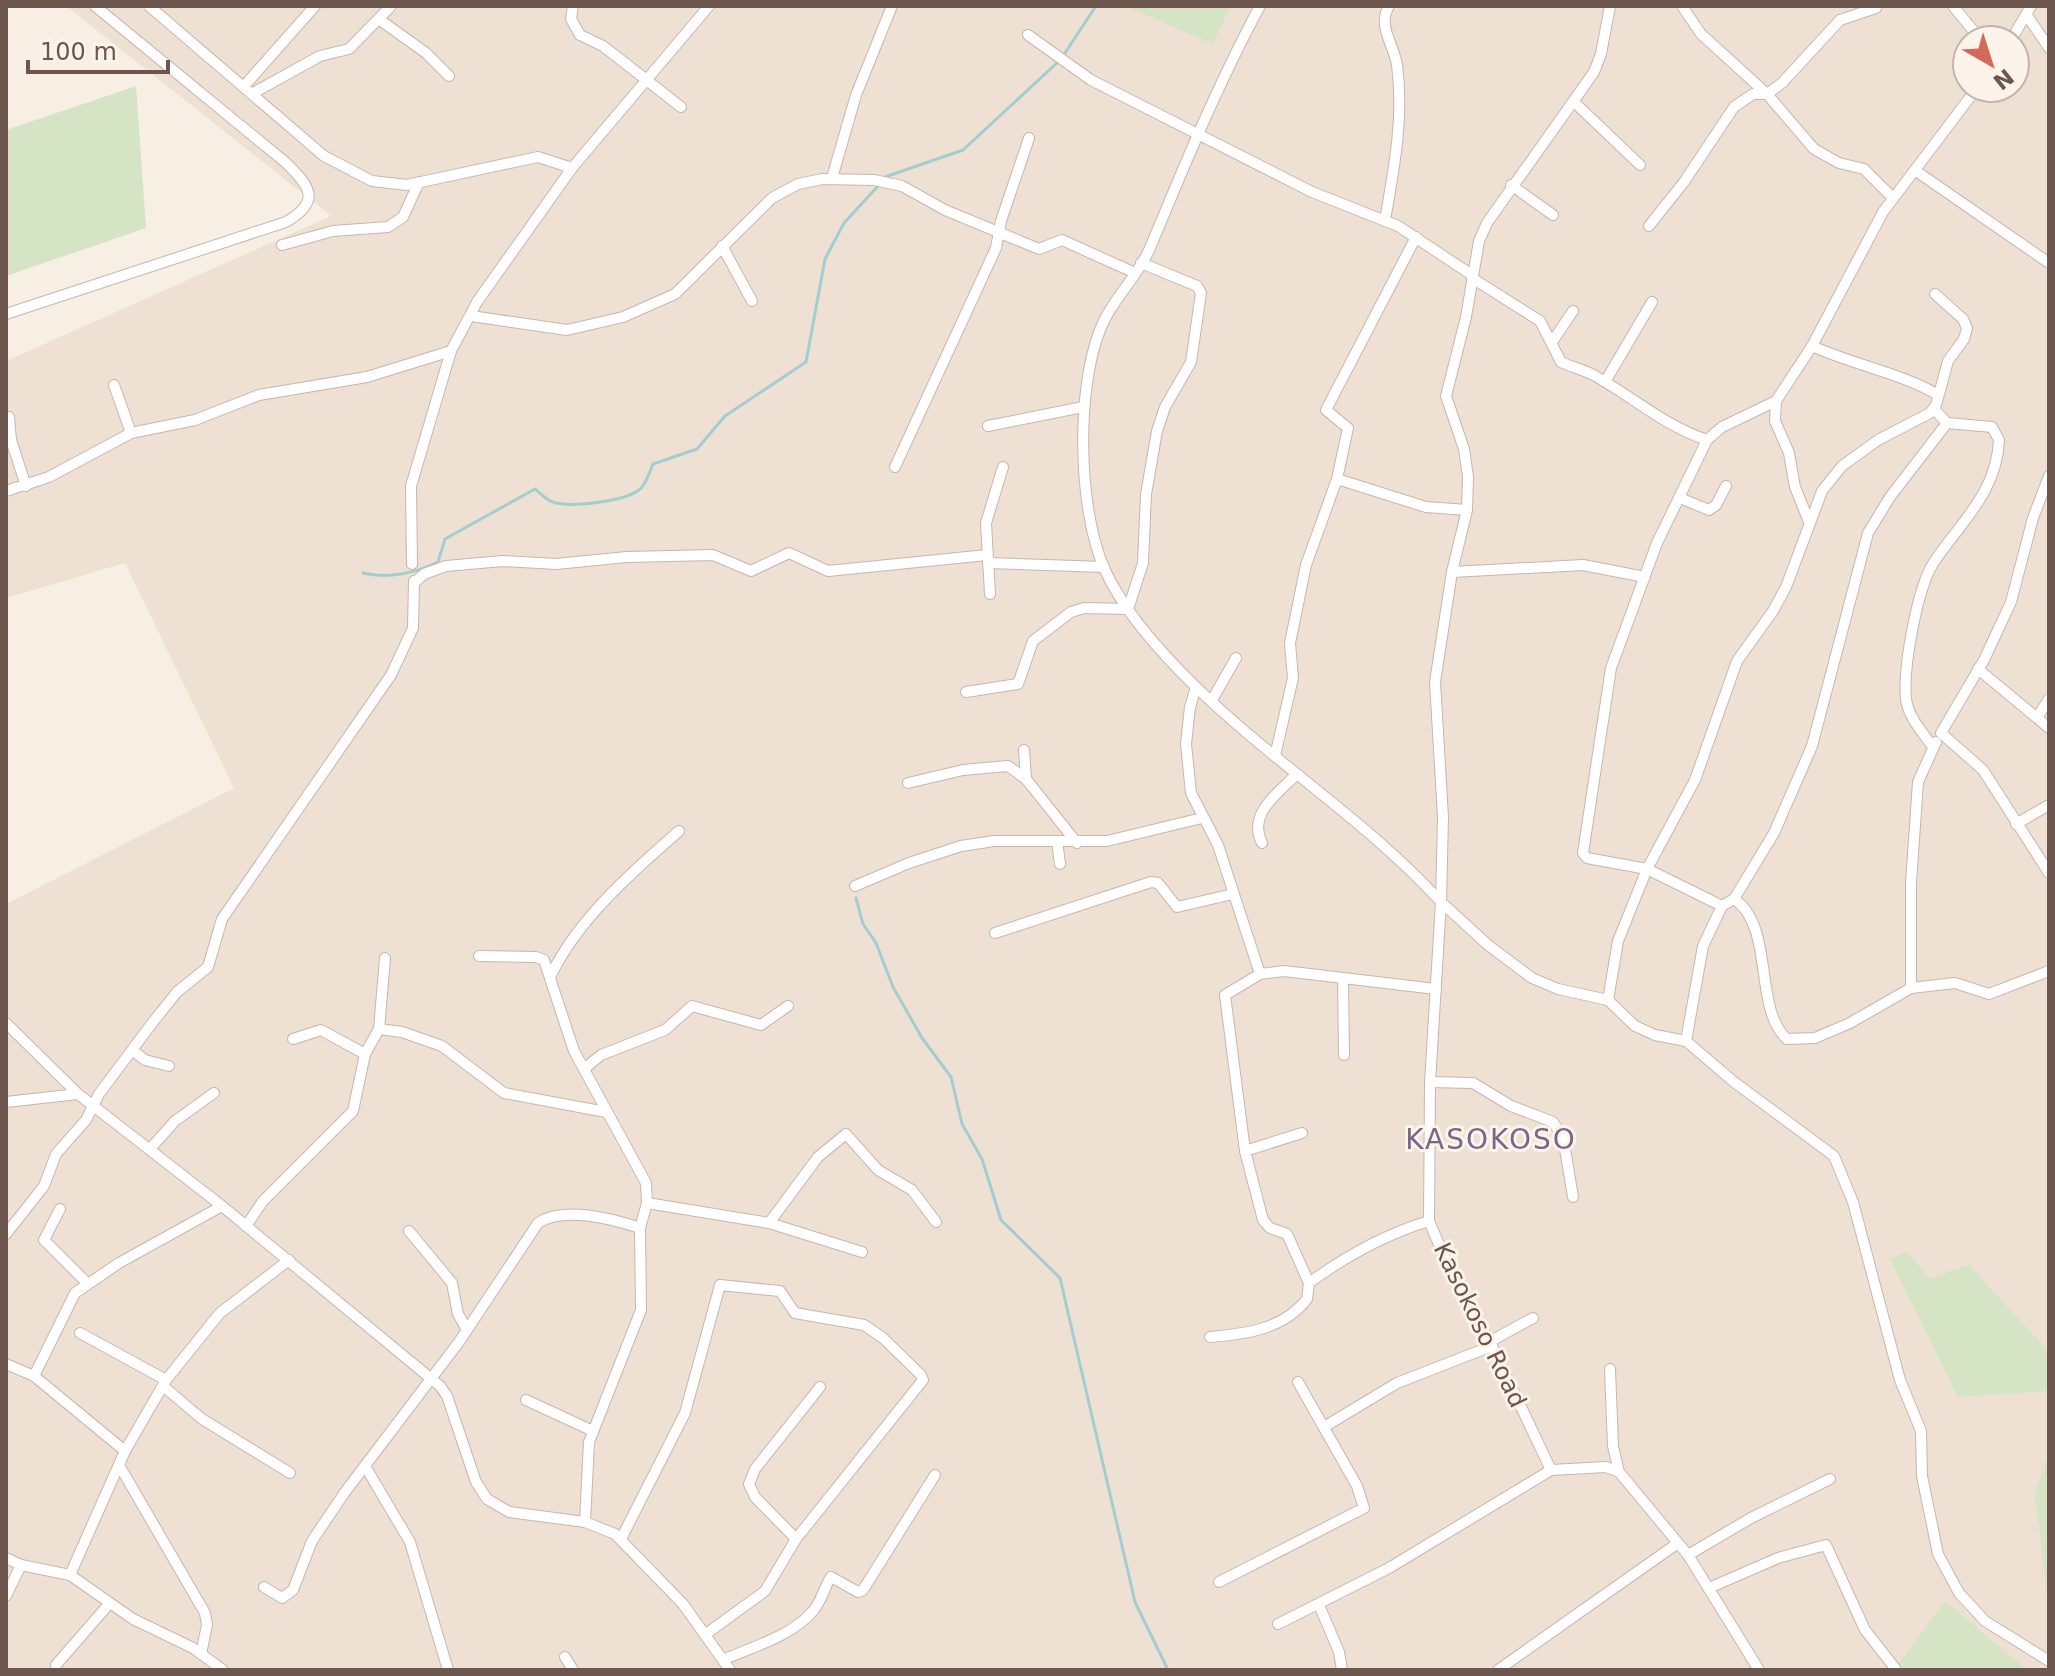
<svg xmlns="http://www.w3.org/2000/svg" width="2055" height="1676" font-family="'DejaVu Sans',sans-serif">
  <rect width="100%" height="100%" fill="#f8efe4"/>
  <!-- residential -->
  <path fill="#efe0d4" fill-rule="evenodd" d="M66 6H2049V1670H6V904L234 788 125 563 6 598V361L331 216ZM1967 40H2015V88H1967Z"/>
  <!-- green -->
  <g fill="#d5e4c5">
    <path d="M1125 6H1230L1213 44Z"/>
    <path d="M136 86 146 228 6 276V130Z"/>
    <path d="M1907 1251 1929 1279 1969 1265 2049 1352V1391L1958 1397 1890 1259Z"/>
    <path d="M2049 1453V1613L2035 1494Z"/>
    <path d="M1945 1601 2027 1670H1894Z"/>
  </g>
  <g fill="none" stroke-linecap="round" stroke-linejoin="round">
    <!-- stream -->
    <g stroke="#a4cdcf" stroke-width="3">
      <path d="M1063 56 1096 6"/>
      <path d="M882 178 963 150 1058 62"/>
      <path d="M363 573C388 579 416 573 438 562L445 539 535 489C541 494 548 502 556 503 574 507 631 501 642 487 647 481 650 471 653 464L697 449 725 416 806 362 825 259 844 223 879 185"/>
      <path d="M856 898 863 924 876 943 893 987 922 1038 951 1077 962 1124 982 1159 1001 1220 1060 1278 1135 1602 1168 1670"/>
    </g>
    <defs>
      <g id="street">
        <path d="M149 6 324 156 372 181 407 185 538 157 572 168 477 302 451 351 411 486 412 564"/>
        <path d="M573 6 571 19 580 35 603 46 681 107"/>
        <path d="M1260 6C1218 84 1184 166 1150 248 1138 277 1112 299 1100 330 1076 390 1078 508 1104 568 1123 611 1162 654 1196 687 1274 763 1367 821 1441 902L1430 1082 1429 1221 1452 1275 1492 1346 1551 1470 1606 1467 1619 1472 1688 1555 1759 1670"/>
        <path d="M1610 6 1601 54 1594 72 1487 223 1479 241 1466 317 1446 396 1464 449 1468 477 1467 510 1452 572 1435 682 1443 817 1441 902 1488 945 1532 978 1558 989 1608 1000 1635 1026 1655 1035 1686 1041 1734 1082 1834 1156 1853 1202 1900 1380 1921 1431 1922 1476 1938 1554 1959 1593 1985 1621 2049 1661"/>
        <path d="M1682 6 1701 34 1767 94 1814 149 1839 163 1864 169 1893 198"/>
        <path d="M1953 6 1981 40"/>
        <path d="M2028 17 2049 48"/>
        <path d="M380 20 426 53 449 76"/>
        <path d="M1028 35 1091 80 1312 192 1398 226 1472 275"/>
        <path d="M2011 40 2031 6"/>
        <path d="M245 85 315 6"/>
        <path d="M253 93 320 56 349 49 391 6"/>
        <path d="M1574 102 1640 165"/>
        <path d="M572 168 709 6"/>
        <path d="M1916 171 2049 263"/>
        <path d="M832 178 856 95 892 6"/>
        <path d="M1511 185 1553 215"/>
        <path d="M1385 220C1394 169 1404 117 1397 65 1394 45 1377 26 1389 6"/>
        <path d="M1649 226 1684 182 1734 107 1753 94H1767L1782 83 1840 20 1876 8"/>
        <path d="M1416 237 1326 410 1348 428 1337 479 1426 507 1467 510"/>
        <path d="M282 245 333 231 388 227 403 217 419 182"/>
        <path d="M722 246 752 301"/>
        <path d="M1472 278 1540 321 1561 362C1573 368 1586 370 1597 377 1634 398 1665 426 1707 440L1722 427 1776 401"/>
        <path d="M6 314 286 222C322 201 310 186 285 162L95 6"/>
        <path d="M471 316 567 330 623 317 675 294 772 198 798 184 822 179 874 180 902 186 945 210 1039 249 1062 240 1133 272"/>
        <path d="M1552 342 1573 311"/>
        <path d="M1812 346C1851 364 1904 374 1938 395"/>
        <path d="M1605 382 1652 302"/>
        <path d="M114 385 131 433"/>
        <path d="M9 417 11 440 26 486"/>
        <path d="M988 426 1083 407"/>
        <path d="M1707 440 1657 543 1611 668 1583 853 1587 858 1647 869 1722 906"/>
        <path d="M895 467 996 248 1001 221 1029 138"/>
        <path d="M2049 476 2033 518 2011 602 1984 660 1941 733 1983 770 2049 873"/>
        <path d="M6 491 49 477 131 433 195 420 259 395 367 377 451 351"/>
        <path d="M1680 498 1709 510 1716 505 1726 486"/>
        <path d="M1809 522 1795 487 1789 453 1775 421 1776 401 1812 346 1883 212 1977 88"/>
        <path d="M988 563 1104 567"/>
        <path d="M1452 572 1583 565 1645 577"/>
        <path d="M414 583 424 574 446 566 503 561 556 564 627 557 713 555 751 571 789 553 828 571 987 555"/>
        <path d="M990 594 986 523 1003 467"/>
        <path d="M1978 669 2049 728"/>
        <path d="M1196 687 1190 707 1186 744 1191 793 1218 845 1260 974"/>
        <path d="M966 692 1018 684 1033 641 1071 612 1084 608 1128 609 1143 563 1146 494 1157 431 1165 407 1191 362 1201 293 1197 286 1141 263"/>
        <path d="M1212 700 1236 658"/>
        <path d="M2038 716 2049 699"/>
        <path d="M1933 747C1923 733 1908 717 1906 699 1903 668 1917 588 1934 562 1961 522 1997 492 1999 440L1992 427 1947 423 1934 409"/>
        <path d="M1024 750 1026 779"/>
        <path d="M1275 756 1293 678 1290 643 1306 565 1337 479"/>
        <path d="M908 783 963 770 1008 766 1026 779 1077 843"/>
        <path d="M2016 824 2049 805"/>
        <path d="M1057 841 1060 864"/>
        <path d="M1262 843C1247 814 1278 793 1297 774"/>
        <path d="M855 886 909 863 961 846 994 841H1107L1202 818"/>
        <path d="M1734 899C1775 926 1753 1009 1787 1039L1815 1038 1850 1023 1911 988 1955 983 1989 994 2049 971"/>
        <path d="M995 933 1151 882 1158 883 1177 907 1233 894"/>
        <path d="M479 956 536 957 544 960 574 1051 646 1183 647 1203 640 1228 641 1310 589 1442 585 1522"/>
        <path d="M551 975C579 918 632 872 679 831"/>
        <path d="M1343 978 1344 1055"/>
        <path d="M1911 988V883L1918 782 1936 742"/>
        <path d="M1608 1000 1618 941 1647 869 1695 780 1737 661 1773 611 1786 587 1822 491 1842 466 1878 440 1930 413 1936 405 1948 361 1964 339 1967 328 1963 319 1935 294"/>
        <path d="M6 1023 78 1094"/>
        <path d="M379 1029 402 1032 442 1046 504 1093 606 1112"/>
        <path d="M293 1039 321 1030 365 1054"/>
        <path d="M1686 1041 1703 946 1722 906 1734 899 1774 833 1812 746 1868 533 1890 497 1947 423"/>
        <path d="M132 1050 145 1060 169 1066"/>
        <path d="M584 1069 601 1055 665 1030 692 1006 761 1025 788 1006"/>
        <path d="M1430 1082 1473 1083 1511 1106 1553 1122 1563 1137 1573 1197"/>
        <path d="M6 1102 78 1094 222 1206 440 1386 447 1396 476 1482 487 1499 509 1512 585 1522 615 1534 683 1604 730 1670"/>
        <path d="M150 1149 175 1121 214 1093"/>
        <path d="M1245 1151 1302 1133"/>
        <path d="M647 1203 769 1223 862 1252"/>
        <path d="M60 1209 44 1240 87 1283"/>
        <path d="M769 1223 818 1157 846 1134 878 1170 912 1190 936 1222"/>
        <path d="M246 1226 263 1201 353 1111 365 1054 379 1029 385 958"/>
        <path d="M409 1231 452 1283 458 1314 467 1330"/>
        <path d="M6 1234 44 1186 56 1154 86 1120 99 1094 153 1022 177 992 208 967 222 919 391 675 413 628 414 581"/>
        <path d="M1309 1283 1287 1234 1270 1228 1263 1220 1245 1151 1225 995 1260 974 1284 971 1436 989"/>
        <path d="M80 1333 166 1380"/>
        <path d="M1210 1337C1246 1334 1284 1329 1307 1299L1309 1283C1346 1256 1386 1234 1429 1221"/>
        <path d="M1489 1342 1533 1318"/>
        <path d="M6 1364 34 1376 125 1451"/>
        <path d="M1610 1369 1613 1446 1619 1472"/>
        <path d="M34 1376 75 1293 119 1263 222 1206"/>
        <path d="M163 1386 202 1419 290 1473"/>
        <path d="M526 1400 593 1431"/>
        <path d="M1324 1427 1397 1383 1492 1346"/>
        <path d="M119 1465 205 1613 207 1625 201 1654"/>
        <path d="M365 1466 410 1542 448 1670"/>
        <path d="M621 1539 685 1413 720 1285 780 1291 795 1313 864 1325 883 1338 921 1375 923 1380 796 1539 765 1591 706 1634"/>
        <path d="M796 1539 755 1497 749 1484 755 1469 820 1387"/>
        <path d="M1688 1555 1751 1518 1830 1479"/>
        <path d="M6 1558 21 1565 70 1575 125 1451 166 1380 220 1313 289 1260"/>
        <path d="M70 1575 133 1619 193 1648 223 1670"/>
        <path d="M1219 1582 1364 1508 1357 1486 1298 1382"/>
        <path d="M264 1587 282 1598 293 1590 312 1541 345 1492 459 1342 538 1223C564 1206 613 1219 640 1228"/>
        <path d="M1709 1588 1778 1558 1826 1545 1865 1630 1895 1668"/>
        <path d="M6 1596 21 1565"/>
        <path d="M1319 1605 1339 1652 1342 1670"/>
        <path d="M1278 1624 1389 1568 1551 1470"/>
        <path d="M565 1657 573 1670"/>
        <path d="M723 1660C752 1647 792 1636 813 1611 822 1601 824 1587 831 1577L858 1592 863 1590 935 1475"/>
        <path d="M56 1665 109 1604"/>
        <path d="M1498 1670 1678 1543"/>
      </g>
    </defs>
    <!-- street casing -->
    <use href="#street" stroke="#c8b6ad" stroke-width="12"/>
    <!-- street -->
    <use href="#street" stroke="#fff" stroke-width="10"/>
  </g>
  <g text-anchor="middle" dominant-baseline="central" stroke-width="6" stroke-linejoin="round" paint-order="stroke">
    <!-- street labels -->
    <g font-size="24" fill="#6d564e" stroke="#fcf3ea">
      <text transform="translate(1480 1325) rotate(64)">Kasokoso Road</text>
    </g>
    <!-- quarter labels -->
    <g font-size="28" letter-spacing="2" fill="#7a668a" stroke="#fcf3ea">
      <text x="1491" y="1139">KASOKOSO</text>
    </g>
  </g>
  <!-- border -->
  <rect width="2055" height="1676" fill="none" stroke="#6d564e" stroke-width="16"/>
  <!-- north arrow -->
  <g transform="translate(1991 64) rotate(141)"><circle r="38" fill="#fcf3ea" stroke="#c3b4ac" stroke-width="2"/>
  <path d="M0-6L14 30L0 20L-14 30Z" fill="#d2695a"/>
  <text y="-12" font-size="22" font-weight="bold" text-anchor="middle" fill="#6d564e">N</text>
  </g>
  <!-- scale -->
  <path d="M28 60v12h140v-12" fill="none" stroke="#6d564e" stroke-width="4"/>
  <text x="40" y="60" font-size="24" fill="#6d564e" stroke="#fcf3ea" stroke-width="6" paint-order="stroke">100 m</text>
</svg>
